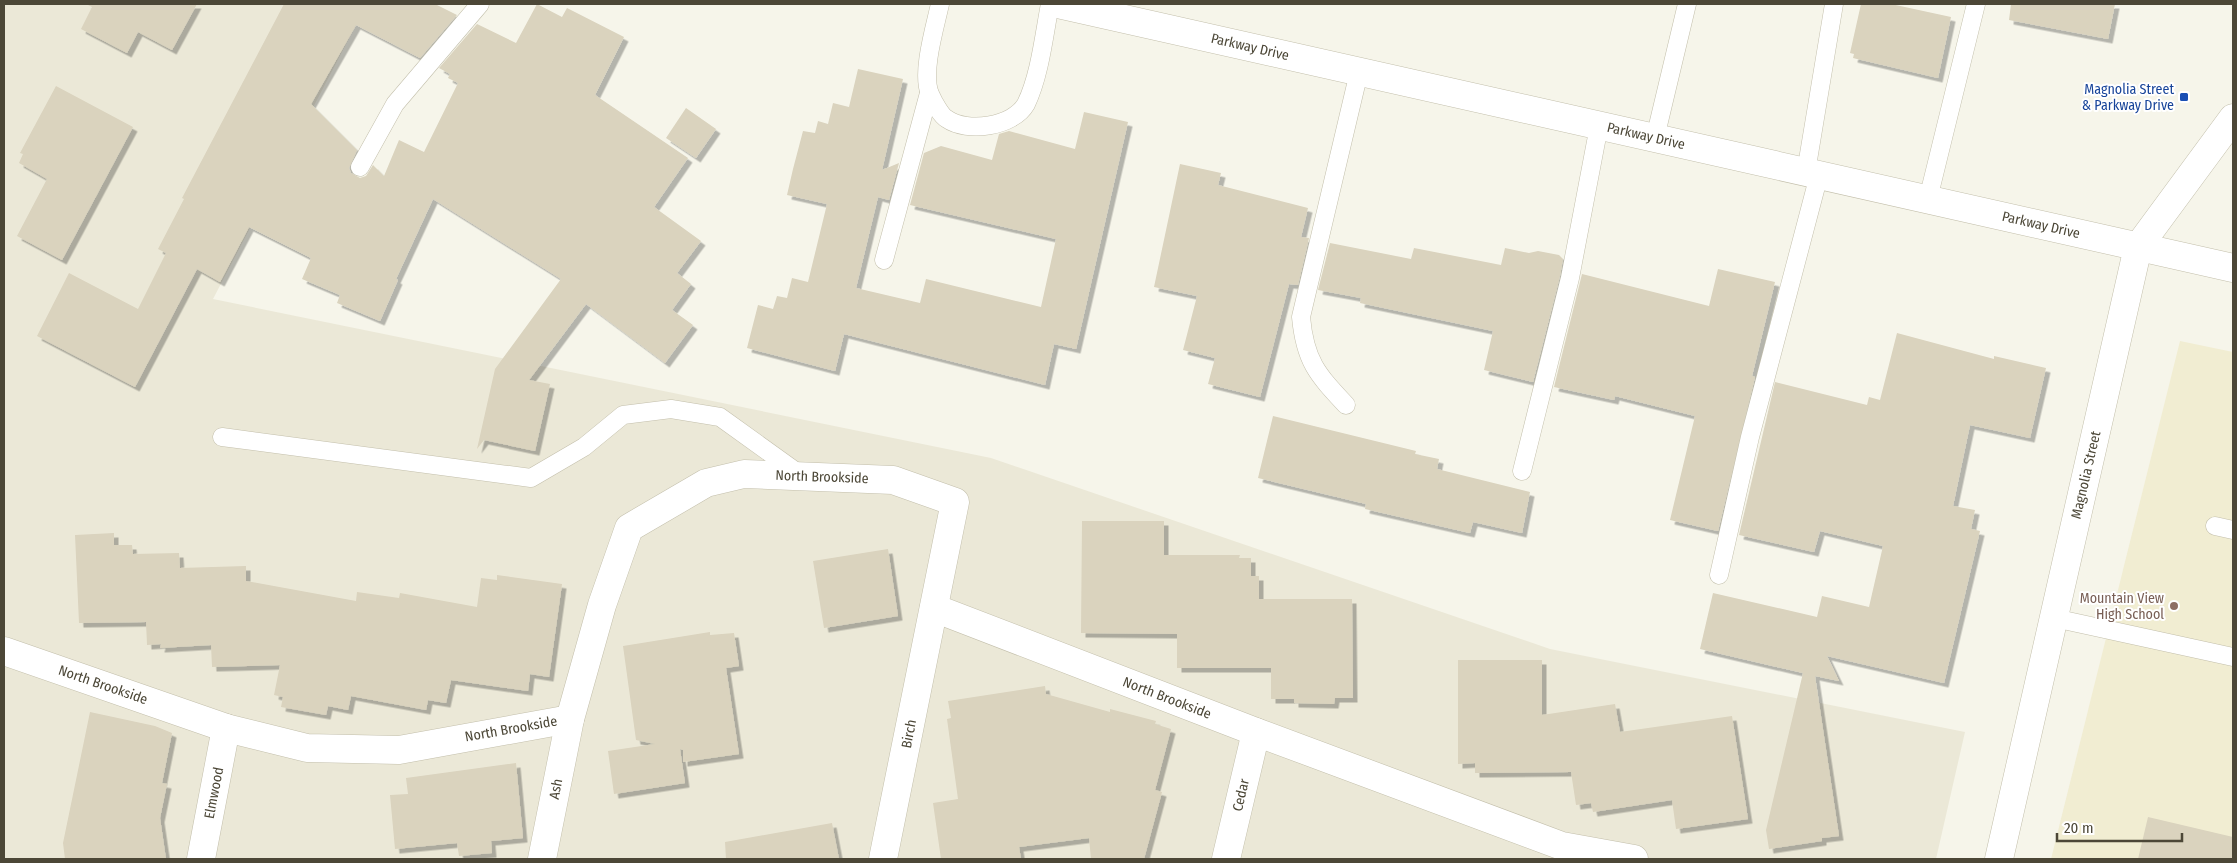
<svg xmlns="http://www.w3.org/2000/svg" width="2237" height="863" font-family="'Fira Sans Condensed',sans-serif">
  <defs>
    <filter id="shadow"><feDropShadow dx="4.5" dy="4.5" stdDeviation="0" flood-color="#0004"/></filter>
  </defs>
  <rect width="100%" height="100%" fill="#f6f5ea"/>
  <!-- residential -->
  <path fill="#ebe8d7" d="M4 4H367L213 299 991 458 1550 649 1965 732 1936 859H4Z"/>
  <!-- education -->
  <path fill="#f1edd2" d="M2180 341 2233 352V859H2051Z"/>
  <!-- building -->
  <g fill="#dad3be" filter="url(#shadow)">
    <path d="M86 4H197L172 50 138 32 127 53 81 29 92 7Z"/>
    <path d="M284 4H435L457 15 420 58 356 25 311 104 357 150 349 168 351 173 360 178 366 176 373 165 384 176 399 140 424 152 458 83 448 78 450 74 439 68 477 24 516 43 537 4 562 17 567 8 624 37 595 95 688 158 654 207 701 241 677 273 691 284 672 310 693 325 665 363 586 304 529 380 550 384 535 451 484 440 477 449 495 369 561 279 433 199 396 279 398 280 380 321 337 303 340 295 302 279 311 258 249 227 220 282 197 269 135 387 37 336 69 273 138 309 166 253 158 249 184 199 182 198Z"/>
    <path d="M1861 4H1891L1951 17 1938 78 1853 58 1854 54 1850 53Z"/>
    <path d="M2011 4H2115L2108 39 2009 20Z"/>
    <path d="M858 69 903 79 882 170 899 163 889 200 878 197 856 288 920 303 926 279 1041 307 1056 239 910 205 924 153 941 146 992 160 999 134 1009 131 1075 149 1084 112 1128 122 1076 349 1054 344 1045 385 844 334 835 371 747 348 758 305 773 309 777 296 787 298 792 278 808 282 827 204 787 195 793 169 803 131 815 133 818 121 828 124 833 103 849 107Z"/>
    <path d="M56 86 133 127 62 260 17 236 47 179 19 163 23 154 20 153Z"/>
    <path d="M686 108 716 129 696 158 666 138Z"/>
    <path d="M1180 164 1221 173 1218 185 1308 208 1301 237 1309 238 1298 285 1289 284 1260 397 1208 384 1215 358 1183 350 1197 296 1154 287Z"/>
    <path d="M1330 243 1411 259 1414 248 1501 265 1505 248 1529 253 1538 251 1559 255 1563 259 1560 276 1533 382 1484 370 1493 331 1360 303 1361 298 1318 290Z"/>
    <path d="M1718 269 1775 282 1752 376 1755 377 1718 531 1670 520 1695 416 1615 396 1614 400 1554 387 1582 274 1709 306Z"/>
    <path d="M1897 333 1994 359V356L2046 368 2030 438 1970 425 1953 506 1975 510 1971 529 1980 531 1944 683 1827 656 1839 681 1815 676 1839 836 1822 838V841L1769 849 1766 830 1803 673 1700 649 1713 593 1817 617 1822 596 1869 607 1883 546 1820 531 1814 552 1739 535 1775 382 1867 405 1869 397 1880 400Z"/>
    <path d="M1273 416 1416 451 1415 454 1439 459 1437 469 1530 492 1522 533 1473 522 1470 533 1365 509 1366 504 1258 478Z"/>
    <path d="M1082 521H1164V555H1240L1239 558H1251V576H1259V599H1352L1353 698H1335L1334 704 1294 703V699H1271V668H1177V634L1081 633Z"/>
    <path d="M114 533V545H132L133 554 179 553 180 568 246 566V581L356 601 357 592 399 598 400 593 477 607 481 578 497 580V575L562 584 549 677 530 674 528 691 451 680 446 703 428 700 426 710 351 696 348 710 328 706 326 715 281 707 283 697 274 695 280 665 212 667 211 645 160 648 161 644 147 645 146 622 79 623 75 535Z"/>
    <path d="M888 549 898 616 824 628 813 561Z"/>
    <path d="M710 632V635L734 633 739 666 726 668 739 754 683 762V750L680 749 685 783 614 794 608 751 655 744 636 740 623 646Z"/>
    <path d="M1458 660H1542V715L1615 704 1620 732 1732 716 1748 819 1676 829 1672 800 1593 812 1591 803 1576 805 1571 772 1475 773V763L1458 764Z"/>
    <path d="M1045 686 1046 694 1110 712V709L1156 721 1155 724 1171 729 1155 790 1162 792 1144 859H1091L1089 838 1019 847 1021 859H941L933 803 958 799 947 719 951 718 948 701Z"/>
    <path d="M90 712 155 726 172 733 162 783 167 784 160 818 166 859H65L63 843Z"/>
    <path d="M516 763 523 838 491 841 492 853 459 856 457 843 395 849 390 795 408 794 406 778Z"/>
    <path d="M2148 817 2233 837V859H2138Z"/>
    <path d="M832 823 839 859H726L725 842Z"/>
  </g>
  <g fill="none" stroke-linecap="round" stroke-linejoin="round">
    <defs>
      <g id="service">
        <path d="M940 4C935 27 921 73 930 94 933 101 941 116 947 119 967 133 1013 127 1026 104 1040 75 1044 35 1050 4"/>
        <path d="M1655 138 1687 4"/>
        <path d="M360 167 395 104 480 4"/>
        <path d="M1806 172 1834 4"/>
        <path d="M1928 199 1976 4"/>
        <path d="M884 260 929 93"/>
        <path d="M1346 405C1317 374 1305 361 1301 317L1359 72"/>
        <path d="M222 437 531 478 584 447 623 415 671 409 720 417 802 476"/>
        <path d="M1522 471 1570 278 1599 126"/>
        <path d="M2215 526 2233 530"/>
        <path d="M1719 575 1750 437 1819 175"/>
        <path d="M2054 618 2233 657"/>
      </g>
      <g id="minor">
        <path d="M934 608 1256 732 1562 846 1634 859"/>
        <path d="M4 651 226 728 307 748 399 750 570 719"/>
        <path d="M201 859 226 728"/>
        <path d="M542 859 570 719 602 605 629 528 706 483 744 474 893 480 955 502 883 859"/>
        <path d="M1226 859 1256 732"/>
      </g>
      <g id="tertiary">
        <path d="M1058 4 2233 268"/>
        <path d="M1999 859 2138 247 2233 118"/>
      </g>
    </defs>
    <!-- service casing -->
    <use href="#service" stroke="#c3bfab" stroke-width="19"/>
    <!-- minor casing -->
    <use href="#minor" stroke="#c3bfab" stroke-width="29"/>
    <!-- tertiary casing -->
    <use href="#tertiary" stroke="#c3bfab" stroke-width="29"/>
    <!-- service -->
    <use href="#service" stroke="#fff" stroke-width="18"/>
    <!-- minor -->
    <use href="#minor" stroke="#fff" stroke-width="28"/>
    <!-- tertiary -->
    <use href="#tertiary" stroke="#fff" stroke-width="28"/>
  </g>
  <!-- markers -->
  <rect fill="#1a4fb4" stroke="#fff" stroke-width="2" x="2179" y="92" width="10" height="10" rx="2.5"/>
  <circle fill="#8d6e63" stroke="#fff" stroke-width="2" cx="2174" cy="606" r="5"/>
  <g text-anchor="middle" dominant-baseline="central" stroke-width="4" stroke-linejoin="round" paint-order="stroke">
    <!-- street labels -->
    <g font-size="14" fill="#4c4737" stroke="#fff">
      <text transform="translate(1250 47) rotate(13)">Parkway Drive</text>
      <text transform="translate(1646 136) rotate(13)">Parkway Drive</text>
      <text transform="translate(2041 225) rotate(13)">Parkway Drive</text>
      <text transform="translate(2086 475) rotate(-77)">Magnolia Street</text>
      <text transform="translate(822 477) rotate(2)">North Brookside</text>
      <text transform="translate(103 685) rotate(19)">North Brookside</text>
      <text transform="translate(1167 698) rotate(21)">North Brookside</text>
      <text transform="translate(511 729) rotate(-10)">North Brookside</text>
      <text transform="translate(909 734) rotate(-79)">Birch</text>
      <text transform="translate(556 789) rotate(-79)">Ash</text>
      <text transform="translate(214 793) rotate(-79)">Elmwood</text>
      <text transform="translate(1241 795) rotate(-77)">Cedar</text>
    </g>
    <!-- transit labels -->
    <g font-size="14" fill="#164399" stroke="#fff" text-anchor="end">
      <text x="2174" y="89">Magnolia Street<tspan x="2174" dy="16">&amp; Parkway Drive</tspan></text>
    </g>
    <!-- education labels -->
    <g font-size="14" fill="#785e54" stroke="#fff" text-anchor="end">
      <text x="2164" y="598">Mountain View<tspan x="2164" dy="16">High School</tspan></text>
    </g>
  </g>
  <!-- border -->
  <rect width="2237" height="863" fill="none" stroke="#4c4737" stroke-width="10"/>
  <!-- scale -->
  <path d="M2057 833v8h125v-8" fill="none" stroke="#4c4737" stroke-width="2.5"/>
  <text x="2064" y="833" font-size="15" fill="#4c4737" stroke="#ffffff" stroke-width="4" paint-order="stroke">20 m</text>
</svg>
